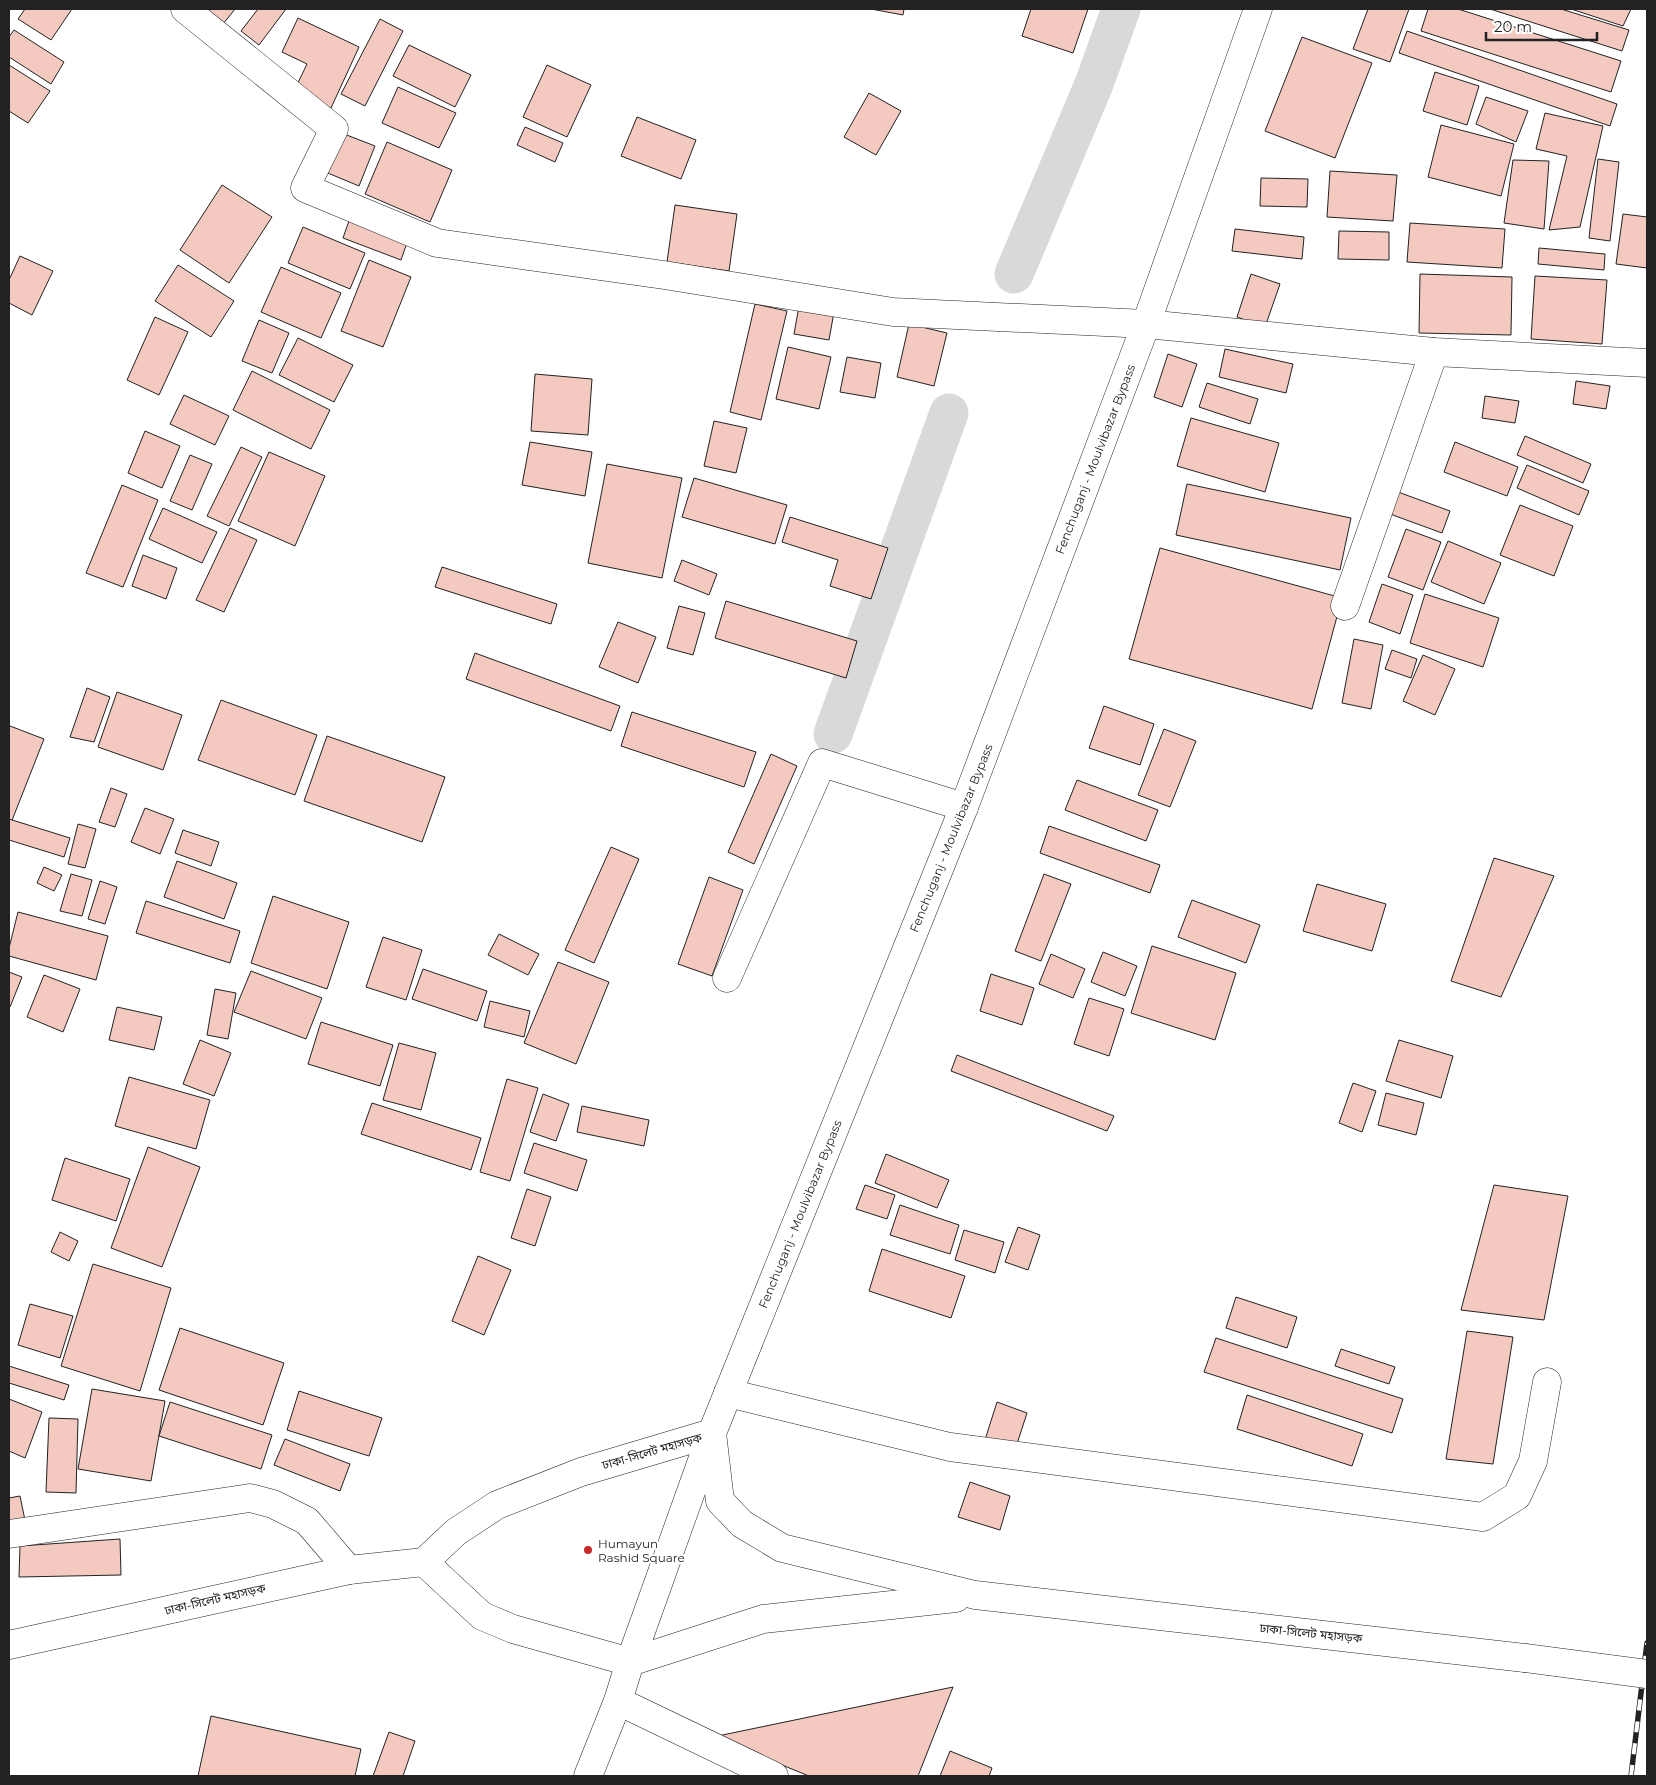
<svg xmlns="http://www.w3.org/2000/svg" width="1656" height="1785" font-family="Montserrat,'Noto Sans Bengali',sans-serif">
  <rect width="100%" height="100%" fill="#fff"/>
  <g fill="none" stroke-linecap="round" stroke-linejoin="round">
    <!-- canal -->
    <g stroke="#d9d9d9" stroke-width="39">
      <path d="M1014 274 1094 84 1121 9"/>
      <path d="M833 734 949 413"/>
    </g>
  </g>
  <!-- building -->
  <g fill="#f3c9c0" stroke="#222">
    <path d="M25 9H72L51 40 18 19Z"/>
    <path d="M197 9H235L220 28Z"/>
    <path d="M258 9H286L259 45 241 31Z"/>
    <path d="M871 9H904L903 15Z"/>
    <path d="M1031 9H1088L1073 53 1022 36Z"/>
    <path d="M1368 9H1409L1390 62 1353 49Z"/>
    <path d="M1428 9H1458L1621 61 1611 92 1421 31Z"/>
    <path d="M1490 9H1561L1629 30 1622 51Z"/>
    <path d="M1571 9H1631L1623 26Z"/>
    <path d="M298 18 359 47 331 108 294 91 307 64 282 52Z"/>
    <path d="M380 19 403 31 365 106 341 94Z"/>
    <path d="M14 30 64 62 51 84 9 57V37Z"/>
    <path d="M1407 31 1617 104 1610 126 1399 53Z"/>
    <path d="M1302 37 1372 63 1335 158 1265 131Z"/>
    <path d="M409 45 471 75 455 107 393 76Z"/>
    <path d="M9 65 50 91 28 123 9 111Z"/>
    <path d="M547 65 591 85 567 137 523 117Z"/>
    <path d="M1435 72 1479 86 1467 125 1423 111Z"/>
    <path d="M398 87 456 113 439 148 382 123Z"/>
    <path d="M869 93 901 111 876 155 844 137Z"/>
    <path d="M1486 97 1528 111 1516 142 1476 124Z"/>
    <path d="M1545 113 1603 126 1580 227 1549 230 1567 156 1536 149Z"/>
    <path d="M637 117 696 140 681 179 621 156Z"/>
    <path d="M1441 125 1514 144 1501 196 1428 177Z"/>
    <path d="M525 127 563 143 555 162 517 145Z"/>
    <path d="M339 132 375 146 359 186 323 171Z"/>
    <path d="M387 142 452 170 430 222 365 194Z"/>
    <path d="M1598 159 1619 162 1610 241 1589 238Z"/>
    <path d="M1513 160 1549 161 1544 229 1504 223Z"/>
    <path d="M1330 171 1397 175 1393 221 1327 217Z"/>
    <path d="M1261 178 1308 179 1307 207 1260 206Z"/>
    <path d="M222 185 272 217 229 283 180 250Z"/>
    <path d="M675 205 737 214 729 271 667 262Z"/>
    <path d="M1623 214 1647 217V268L1616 264Z"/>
    <path d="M351 215 409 237 401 260 343 238Z"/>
    <path d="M1410 223 1505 229 1502 268 1407 262Z"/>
    <path d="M303 227 365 253 350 289 288 263Z"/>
    <path d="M1235 229 1304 237 1302 259 1232 251Z"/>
    <path d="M1339 231 1389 232V260L1338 259Z"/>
    <path d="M1539 248 1605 254 1604 270 1538 264Z"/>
    <path d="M20 256 53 271 32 315 9 303V280Z"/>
    <path d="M369 260 411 277 383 347 341 331Z"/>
    <path d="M178 265 234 301 211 337 155 301Z"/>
    <path d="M281 267 341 293 321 338 261 312Z"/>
    <path d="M1251 274 1280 284 1265 327 1237 317Z"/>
    <path d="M1420 274 1512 277 1511 335 1419 333Z"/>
    <path d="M1535 276 1607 280 1602 344 1531 339Z"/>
    <path d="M755 304 787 311 761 420 730 412Z"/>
    <path d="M799 306 834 312 829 340 794 334Z"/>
    <path d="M155 317 188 332 159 395 127 380Z"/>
    <path d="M259 320 289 333 272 373 242 361Z"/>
    <path d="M909 324 947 333 934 386 897 377Z"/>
    <path d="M298 338 353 365 334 402 279 375Z"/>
    <path d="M788 347 831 357 819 409 776 399Z"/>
    <path d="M1225 349 1293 364 1286 393 1219 377Z"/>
    <path d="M1168 354 1197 364 1182 407 1154 397Z"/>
    <path d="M847 357 881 363 875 398 840 392Z"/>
    <path d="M252 371 330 410 311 449 233 410Z"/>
    <path d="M535 374 592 379 588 435 531 431Z"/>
    <path d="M1576 381 1610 386 1606 409 1573 404Z"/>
    <path d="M1207 383 1258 399 1250 424 1199 407Z"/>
    <path d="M184 395 229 416 215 445 170 424Z"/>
    <path d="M1485 396 1519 401 1515 423 1482 418Z"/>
    <path d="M1191 418 1279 443 1265 492 1177 466Z"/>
    <path d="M714 421 747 428 736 473 704 466Z"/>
    <path d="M145 431 180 446 162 488 128 473Z"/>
    <path d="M1525 436 1591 464 1583 483 1517 455Z"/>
    <path d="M530 442 592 452 585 496 522 485Z"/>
    <path d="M1455 442 1518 467 1507 496 1444 472Z"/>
    <path d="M241 447 262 457 229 526 207 516Z"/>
    <path d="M269 452 325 476 295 546 238 521Z"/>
    <path d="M190 455 212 464 192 510 170 501Z"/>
    <path d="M607 464 682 478 662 578 588 563Z"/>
    <path d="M1527 465 1589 491 1579 515 1517 488Z"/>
    <path d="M694 478 787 505 775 544 682 517Z"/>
    <path d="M1187 484 1351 518 1340 570 1176 535Z"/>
    <path d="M122 485 158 500 123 587 86 573Z"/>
    <path d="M1398 492 1450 511 1442 533 1390 514Z"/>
    <path d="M1520 505 1573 526 1554 576 1500 555Z"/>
    <path d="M163 508 217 532 202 563 149 539Z"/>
    <path d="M790 517 888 548 871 599 830 586 838 560 782 542Z"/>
    <path d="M230 528 257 540 224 612 196 600Z"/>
    <path d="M1406 529 1441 542 1423 590 1388 577Z"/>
    <path d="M1448 541 1501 563 1484 604 1431 582Z"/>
    <path d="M1160 548 1342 598 1312 709 1129 659Z"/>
    <path d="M143 555 177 568 166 599 132 586Z"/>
    <path d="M682 560 717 574 709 595 674 581Z"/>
    <path d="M442 567 557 604 551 624 435 587Z"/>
    <path d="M1382 584 1413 595 1400 634 1369 622Z"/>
    <path d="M1425 594 1499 618 1483 667 1410 643Z"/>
    <path d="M726 601 857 641 846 678 715 638Z"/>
    <path d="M679 606 705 613 693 655 667 648Z"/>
    <path d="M618 622 656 637 638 683 599 667Z"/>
    <path d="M1354 639 1383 645 1371 709 1342 703Z"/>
    <path d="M1392 650 1417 659 1411 678 1385 669Z"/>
    <path d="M475 653 620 706 611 731 466 679Z"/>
    <path d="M1423 655 1455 669 1435 715 1403 701Z"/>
    <path d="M87 688 110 697 94 742 70 737Z"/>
    <path d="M117 692 182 715 163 770 98 747Z"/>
    <path d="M221 700 317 735 295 795 198 760Z"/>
    <path d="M1104 706 1154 724 1140 765 1089 748Z"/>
    <path d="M632 712 756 752 744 787 621 746Z"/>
    <path d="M10 726 44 739 9 828V729Z"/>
    <path d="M1164 729 1196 741 1170 807 1138 795Z"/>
    <path d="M327 736 445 777 422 842 304 801Z"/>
    <path d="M771 754 797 766 754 864 728 852Z"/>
    <path d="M1077 780 1158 810 1146 841 1065 810Z"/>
    <path d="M111 788 127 794 115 827 99 822Z"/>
    <path d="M145 808 174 819 160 854 131 842Z"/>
    <path d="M9 819 70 838 64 857 9 840Z"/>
    <path d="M78 824 96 829 85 868 68 864Z"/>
    <path d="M1049 826 1160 865 1150 893 1040 853Z"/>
    <path d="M183 830 219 842 211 866 175 853Z"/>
    <path d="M611 847 639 859 594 963 565 950Z"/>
    <path d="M1494 858 1554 876 1501 997 1451 981Z"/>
    <path d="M177 861 237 883 224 919 164 897Z"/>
    <path d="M44 867 62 875 54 891 37 883Z"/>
    <path d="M71 874 92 880 82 916 60 911Z"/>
    <path d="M1044 874 1071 884 1041 961 1015 951Z"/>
    <path d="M709 877 743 890 712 976 678 964Z"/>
    <path d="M100 881 117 887 105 924 88 919Z"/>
    <path d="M1317 884 1386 904 1372 951 1303 931Z"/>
    <path d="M273 896 349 922 327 989 251 963Z"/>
    <path d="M1192 900 1260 925 1246 963 1178 937Z"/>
    <path d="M146 901 240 931 230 963 136 933Z"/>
    <path d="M18 912 108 936 96 980 9 956V948Z"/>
    <path d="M499 934 539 954 528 975 488 955Z"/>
    <path d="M383 937 422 950 406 1000 366 987Z"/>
    <path d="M1152 946 1236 973 1215 1040 1131 1013Z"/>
    <path d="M1103 952 1137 966 1125 996 1091 982Z"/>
    <path d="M1051 954 1085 969 1073 998 1039 984Z"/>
    <path d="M558 962 609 982 576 1064 524 1043Z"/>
    <path d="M423 969 487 991 477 1021 412 999Z"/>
    <path d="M251 971 322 998 306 1039 234 1012Z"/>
    <path d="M9 972 22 977 10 1007H9Z"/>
    <path d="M991 974 1034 988 1022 1025 980 1011Z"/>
    <path d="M44 975 80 989 63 1032 27 1017Z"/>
    <path d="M215 989 236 993 228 1039 207 1035Z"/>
    <path d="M1089 998 1124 1009 1109 1056 1074 1044Z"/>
    <path d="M490 1001 530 1011 524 1037 484 1027Z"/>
    <path d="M117 1007 162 1017 154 1050 109 1040Z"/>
    <path d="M321 1022 393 1045 380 1086 308 1064Z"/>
    <path d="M200 1040 231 1053 214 1096 183 1084Z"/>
    <path d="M1399 1040 1453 1056 1441 1098 1386 1081Z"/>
    <path d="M399 1043 436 1053 421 1110 383 1100Z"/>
    <path d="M957 1055 1114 1116 1107 1131 951 1071Z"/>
    <path d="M129 1077 210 1100 196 1149 115 1126Z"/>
    <path d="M507 1079 538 1088 510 1181 480 1172Z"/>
    <path d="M1353 1083 1376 1091 1362 1132 1339 1123Z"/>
    <path d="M1386 1093 1424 1103 1416 1135 1378 1125Z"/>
    <path d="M543 1094 569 1104 556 1141 530 1132Z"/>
    <path d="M372 1103 481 1138 471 1170 361 1134Z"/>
    <path d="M582 1106 649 1120 644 1146 577 1132Z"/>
    <path d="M534 1143 587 1160 577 1191 524 1173Z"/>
    <path d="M148 1147 200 1167 162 1267 111 1248Z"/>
    <path d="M886 1154 949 1180 937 1208 875 1183Z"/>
    <path d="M65 1158 130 1179 116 1221 52 1200Z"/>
    <path d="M865 1185 895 1195 887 1219 856 1209Z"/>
    <path d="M1494 1185 1568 1196 1544 1320 1461 1310Z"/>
    <path d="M527 1189 551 1197 535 1246 511 1238Z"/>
    <path d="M900 1205 959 1225 950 1254 890 1235Z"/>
    <path d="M1018 1227 1040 1235 1028 1270 1005 1262Z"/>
    <path d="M964 1230 1004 1242 995 1273 955 1260Z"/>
    <path d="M60 1232 78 1241 69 1261 51 1252Z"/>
    <path d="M882 1249 965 1276 951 1318 869 1291Z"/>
    <path d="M478 1256 511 1270 484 1335 452 1321Z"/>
    <path d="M93 1264 171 1288 140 1391 61 1366Z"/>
    <path d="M1236 1297 1297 1317 1287 1348 1226 1328Z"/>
    <path d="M30 1304 73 1316 60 1358 18 1345Z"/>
    <path d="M180 1328 284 1363 263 1425 159 1390Z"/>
    <path d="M1467 1331 1513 1337 1493 1464 1446 1459Z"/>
    <path d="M1216 1338 1403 1399 1392 1433 1204 1372Z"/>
    <path d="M1341 1349 1395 1367 1389 1384 1335 1366Z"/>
    <path d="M9 1366 69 1385 64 1400 9 1383Z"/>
    <path d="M92 1389 165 1401 151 1481 78 1469Z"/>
    <path d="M299 1391 382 1418 369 1456 287 1430Z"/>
    <path d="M1247 1395 1363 1434 1352 1466 1237 1429Z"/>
    <path d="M9 1399 42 1412 25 1458 9 1451Z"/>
    <path d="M170 1402 272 1435 261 1469 159 1436Z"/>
    <path d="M997 1402 1027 1413 1014 1453 984 1443Z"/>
    <path d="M49 1418 78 1419 76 1493 46 1492Z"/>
    <path d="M285 1439 350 1464 340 1491 274 1465Z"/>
    <path d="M970 1482 1010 1496 1000 1530 958 1517Z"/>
    <path d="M20 1496 26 1525 9 1529V1498Z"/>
    <path d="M120 1539 121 1575 19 1577 20 1546Z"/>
    <path d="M953 1687 918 1776H809L713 1737Z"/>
    <path d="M211 1716 361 1749 355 1776H198Z"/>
    <path d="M389 1732 415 1741 403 1776H373Z"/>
    <path d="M950 1751 992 1768 989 1776H940Z"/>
  </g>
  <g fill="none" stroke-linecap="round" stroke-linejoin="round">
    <defs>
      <g id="minor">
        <path d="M185 9 334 129 305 188 437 243 664 275 893 312 1146 324 1434 352 1647 363"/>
        <path d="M1345 606 1434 352"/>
        <path d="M727 978 822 763 964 807"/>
        <path d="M728 1393 950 1447 1483 1517 1517 1496 1533 1461 1547 1382"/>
        <path d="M9 1534 250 1498 273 1504 307 1521 349 1570"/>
        <path d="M618 1701 774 1776"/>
      </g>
      <g id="highway">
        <path d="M424 1562 482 1616 513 1629 630 1662 763 1619 956 1598"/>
        <path d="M9 1645 349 1570 424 1562 456 1532 497 1505 581 1472 712 1433 720 1501 742 1524 782 1548 975 1595 1525 1658"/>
        <path d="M588 1776 618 1701 630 1662 712 1433 964 807 1146 324 1258 9"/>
      </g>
    </defs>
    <!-- minor casing -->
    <use href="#minor" stroke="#222" stroke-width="29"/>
    <!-- highway casing -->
    <use href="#highway" stroke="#222" stroke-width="29"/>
    <!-- minor -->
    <use href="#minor" stroke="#fff" stroke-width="28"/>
    <!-- highway -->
    <use href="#highway" stroke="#fff" stroke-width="28"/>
    <defs>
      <path id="rail" d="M1631 1776 1647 1643"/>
    </defs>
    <!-- rail casing -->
    <use href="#rail" stroke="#222" stroke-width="5.5"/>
    <!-- rail -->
    <use href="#rail" stroke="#fff" stroke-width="4" stroke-dasharray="11" stroke-linecap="butt"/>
    <defs>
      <path id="highway-bridge" d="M1525 1658 1647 1674"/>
    </defs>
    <!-- highway-bridge casing -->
    <use href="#highway-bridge" stroke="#222" stroke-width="29" stroke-linecap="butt"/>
    <!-- highway-bridge -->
    <use href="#highway-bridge" stroke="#fff" stroke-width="28"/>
  </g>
  <!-- markers -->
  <circle fill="#c62828" stroke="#fff" stroke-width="2" cx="588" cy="1550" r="5"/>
  <g text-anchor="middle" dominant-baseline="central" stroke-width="4" stroke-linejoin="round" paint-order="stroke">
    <!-- street labels -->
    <g font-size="12" fill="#222" stroke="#fff">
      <text transform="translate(1095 459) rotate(-69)">Fenchuganj - Moulvibazar Bypass</text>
      <text transform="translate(951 838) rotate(-68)">Fenchuganj - Moulvibazar Bypass</text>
      <text transform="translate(800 1214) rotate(-68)">Fenchuganj - Moulvibazar Bypass</text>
      <text transform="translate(652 1451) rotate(-16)">ঢাকা-সিলেট মহাসড়ক</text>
      <text transform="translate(215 1599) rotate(-13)">ঢাকা-সিলেট মহাসড়ক</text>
      <text transform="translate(1311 1633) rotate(6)">ঢাকা-সিলেট মহাসড়ক</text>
    </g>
    <!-- poi labels -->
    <g font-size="12" fill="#222" stroke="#fff" text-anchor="start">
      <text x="598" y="1543">Humayun<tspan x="598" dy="14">Rashid Square</tspan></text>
    </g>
  </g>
  <!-- border -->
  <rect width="1656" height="1785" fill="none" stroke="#222222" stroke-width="20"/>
  <!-- scale -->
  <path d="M1486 32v8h111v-8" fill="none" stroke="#222222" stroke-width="2.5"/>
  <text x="1494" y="32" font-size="15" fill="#222222" stroke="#ffffff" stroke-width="4" paint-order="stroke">20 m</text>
</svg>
